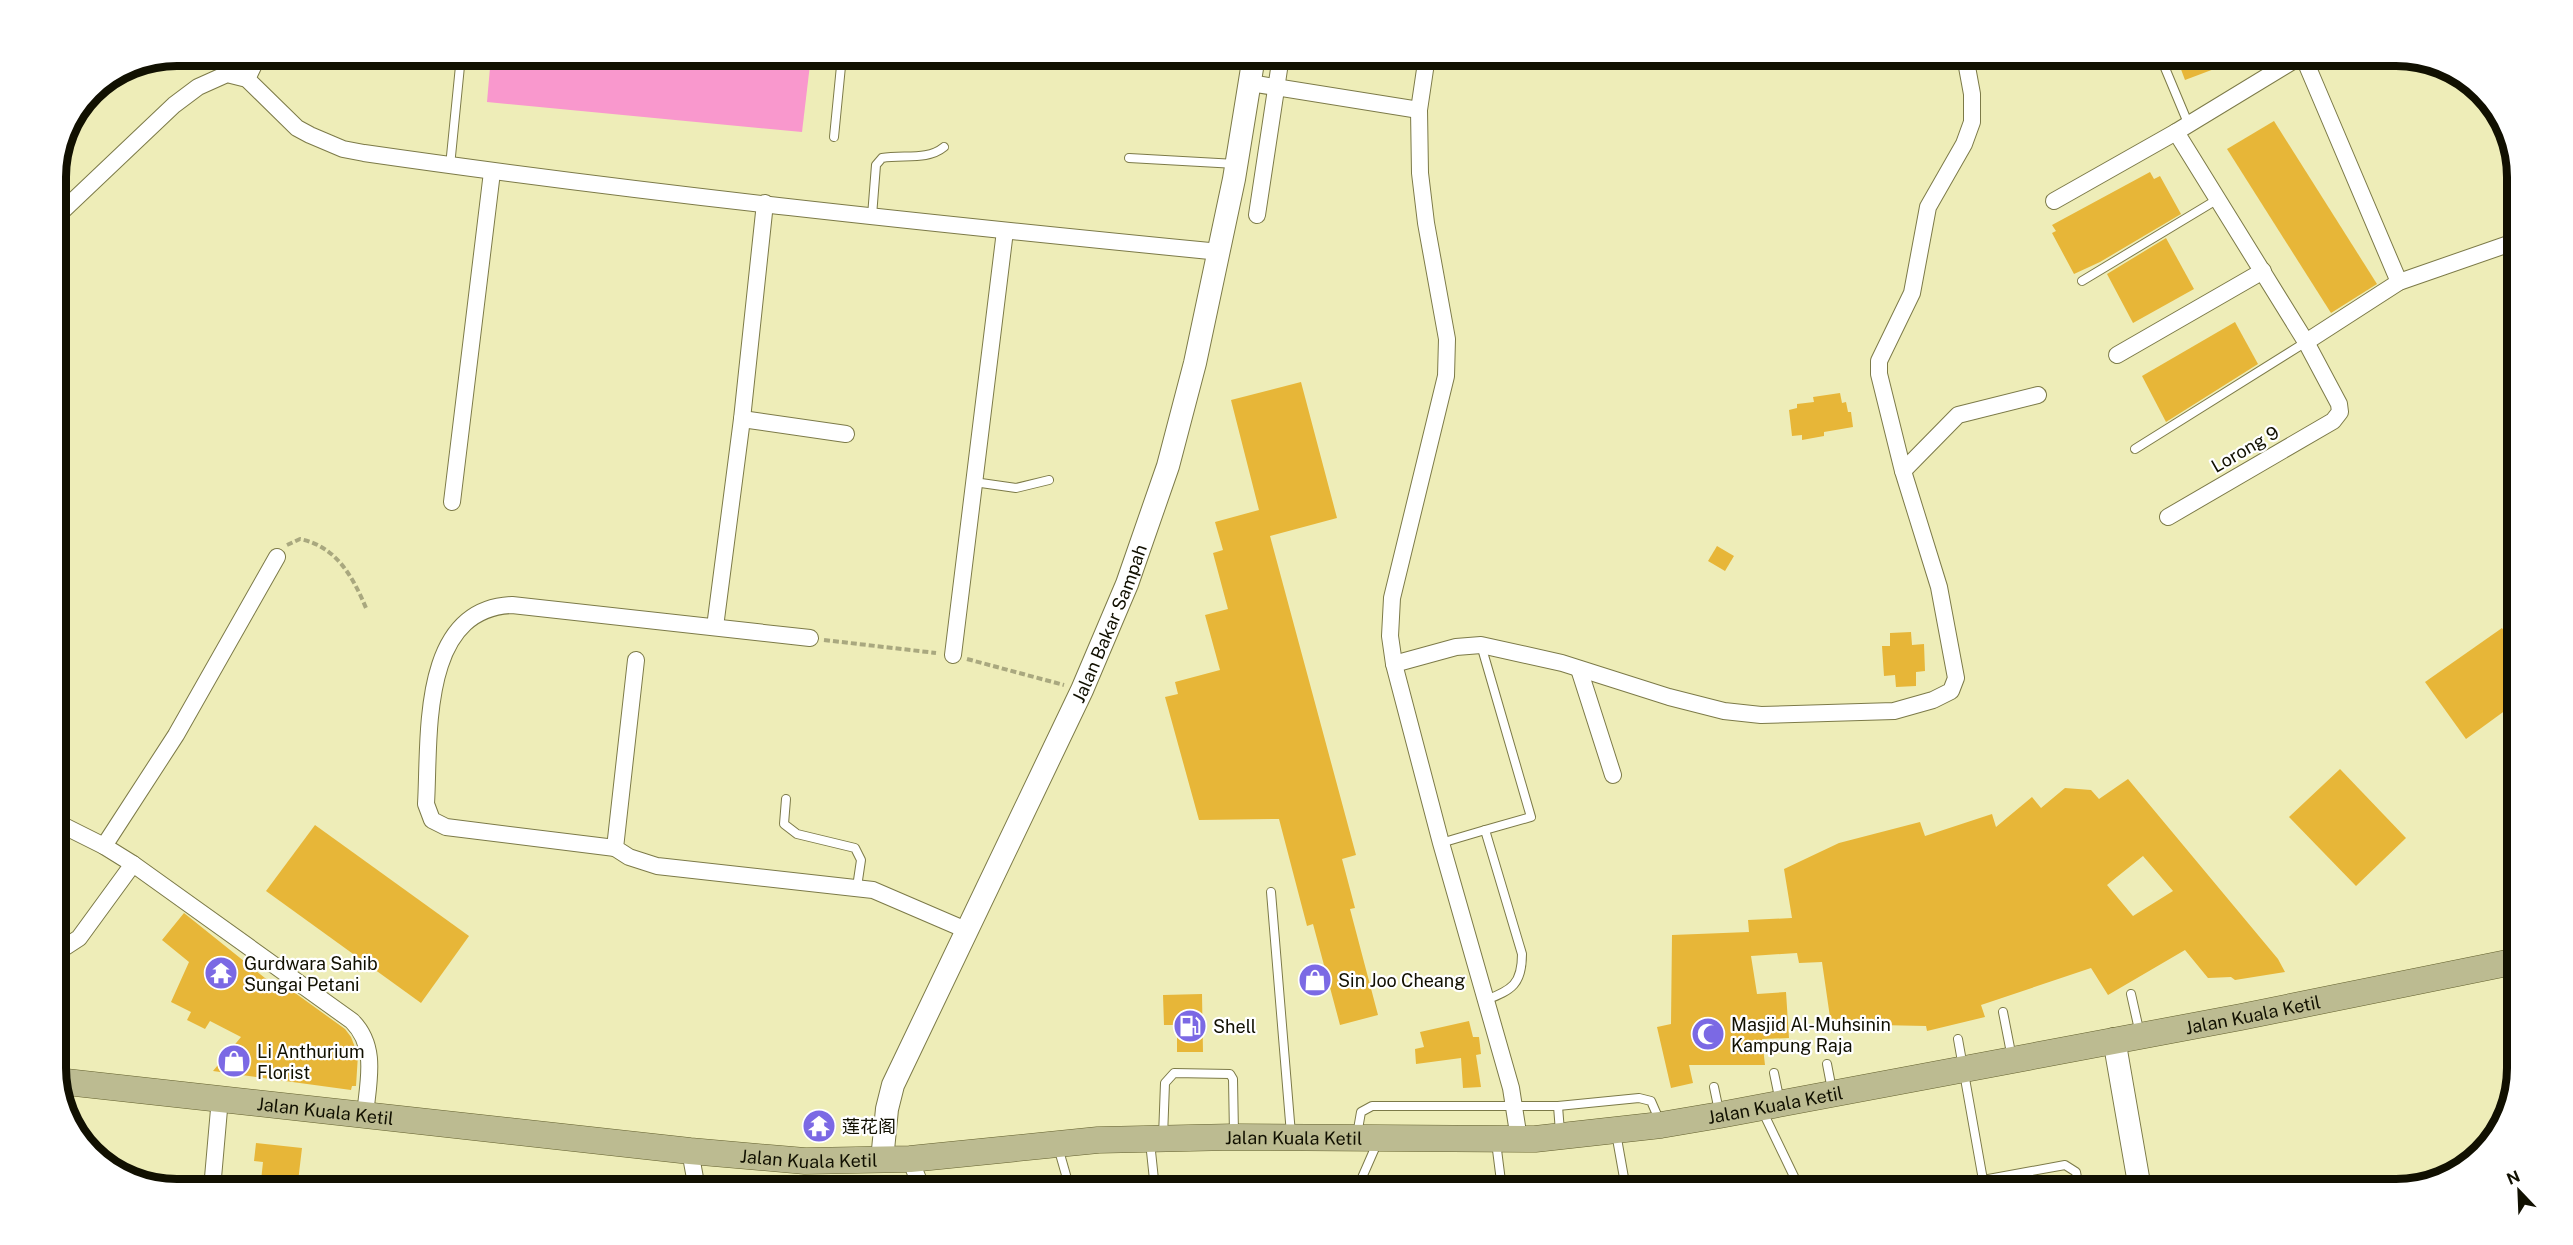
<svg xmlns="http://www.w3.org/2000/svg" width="2573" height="1245" font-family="'Public Sans','Noto Sans SC',sans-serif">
  <rect width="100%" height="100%" fill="#eeedb8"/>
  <!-- green -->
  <path fill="#f998cd" d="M491 56H811L802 132 487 102Z"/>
  <!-- building -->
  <g fill="#e7b638" fill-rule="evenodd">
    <path d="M2176 56H2246V57L2185 80Z"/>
    <path d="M2274 121 2377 284 2331 313 2227 149Z"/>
    <path d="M2150 172 2154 179 2160 176 2181 214 2100 262 2074 274 2052 233 2056 231 2052 225Z"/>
    <path d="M2166 238 2194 289 2133 323 2107 274Z"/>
    <path d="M2235 322 2258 364 2166 422 2142 376Z"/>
    <path d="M1301 382 1337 518 1270 536 1356 855 1342 859 1355 908 1350 909 1378 1015 1340 1025 1313 924 1307 926 1279 819 1199 820 1165 697 1178 694 1175 682 1220 670 1205 615 1228 609 1213 553 1223 550 1215 522 1259 510 1231 400Z"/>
    <path d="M1840 393 1842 403 1846 402 1848 412H1851L1853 427 1824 432V436L1802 440V435L1792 436 1789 410 1797 408V404L1814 402 1813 397Z"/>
    <path d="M1717 546 1734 556 1725 571 1708 561Z"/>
    <path d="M2502 628 2517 650V702L2466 739 2425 682Z"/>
    <path d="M1911 632 1912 645 1924 644 1925 671 1916 672V686L1896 687 1895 675 1884 676 1882 646H1890V633Z"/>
    <path d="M2340 769 2406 838 2356 886 2289 817Z"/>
    <path d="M2128 779 2278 959 2285 972 2235 980 2231 977 2208 978 2185 950 2108 995 2091 968 1981 1005 1985 1017 1927 1031 1926 1026 1878 1025 1832 1031 1822 962 1799 963 1797 953 1751 956 1757 994 1786 992 1789 1038 1762 1039 1765 1065H1689L1693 1083 1671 1088 1657 1027 1671 1024 1672 935 1749 932 1748 920 1792 918 1784 869 1839 843 1920 822 1925 836 1992 814 1996 827 2032 797 2041 808 2065 788 2091 790 2099 799ZM2143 856 2173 891 2133 916 2107 885Z"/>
    <path d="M315 825 469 936 421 1003 266 891Z"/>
    <path d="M184 913 280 990 284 985 345 1029 351 1037 358 1055 356 1086H352L351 1090 213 1071 241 1037 210 1021 205 1029 187 1020 191 1012 171 1002 189 962 162 940Z"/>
    <path d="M1202 994 1203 1052H1177V1025H1164L1163 995Z"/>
    <path d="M1469 1021 1473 1037H1479L1481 1054 1476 1055 1481 1087 1463 1088 1461 1058 1416 1064 1415 1049 1424 1047 1420 1032Z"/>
    <path d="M256 1143 302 1148 297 1190H260L263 1162 254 1161Z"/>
  </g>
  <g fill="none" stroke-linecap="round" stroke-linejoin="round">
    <defs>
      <g id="lane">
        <path d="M2160 56 2188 123"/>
        <path d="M834 137 842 56"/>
        <path d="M1129 158 1236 164"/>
        <path d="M450 166 461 56"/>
        <path d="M872 216 876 165 882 158C903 154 927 161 944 147"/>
        <path d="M2082 281 2218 199"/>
        <path d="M2135 449 2306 342"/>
        <path d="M974 482 1016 488 1049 480"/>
        <path d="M1481 645 1531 817 1485 830"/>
        <path d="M786 799 784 824 797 834 855 848 861 860 857 887"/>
        <path d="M1441 843 1485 830 1522 954C1522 984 1512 990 1486 1000"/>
        <path d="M1271 892 1291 1134"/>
        <path d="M2131 994 2140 1034"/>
        <path d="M2003 1012 2012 1058"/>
        <path d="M1958 1039 1983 1180 2065 1165 2076 1172 2079 1189"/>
        <path d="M1827 1064 1832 1090"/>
        <path d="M1774 1073 1780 1102"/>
        <path d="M1714 1087 1719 1111"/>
        <path d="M1558 1106 1560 1132"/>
        <path d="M1762 1110 1800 1189"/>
        <path d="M1616 1133 1626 1189"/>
        <path d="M1357 1135 1361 1112 1372 1106H1558L1639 1098 1651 1101 1661 1124"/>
        <path d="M1163 1137 1165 1083 1174 1073 1230 1074 1233 1079 1234 1134"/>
        <path d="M1150 1142 1155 1189"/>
        <path d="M1496 1142 1502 1189"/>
        <path d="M1058 1147 1070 1189"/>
        <path d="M1357 1189 1378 1141"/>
      </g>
      <g id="street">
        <path d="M230 56 238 76"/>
        <path d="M1427 56 1419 110 1420 173 1426 223 1447 339 1446 376 1392 598 1390 636 1394 664 1441 843 1511 1088 1519 1139"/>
        <path d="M2303 56 2399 282"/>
        <path d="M247 79 258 56"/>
        <path d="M1250 83 1419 110"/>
        <path d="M2054 201 2176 132"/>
        <path d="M1257 215 1281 56"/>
        <path d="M56 217 174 105 198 87 227 74 247 79 297 128 310 135 343 149 364 153C648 194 935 224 1220 252"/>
        <path d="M2306 342 2399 282 2517 241"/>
        <path d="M2117 355 2263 271"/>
        <path d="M742 419 846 434"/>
        <path d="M1903 471 1958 415 2038 395"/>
        <path d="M452 502 492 172"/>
        <path d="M2168 517 2333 421 2340 412 2339 404 2306 342 2176 132 2301 56"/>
        <path d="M715 627 742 419 765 203"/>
        <path d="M953 655 1005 231"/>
        <path d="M636 660 615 848 629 857 657 866 873 890 966 930"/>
        <path d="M1394 664 1456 647 1481 645 1562 663 1669 697 1724 711 1761 715 1894 711 1933 700 1951 691 1956 678 1939 587 1903 471 1879 374V361L1912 293 1928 207 1964 144 1972 122V94L1965 56"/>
        <path d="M1579 669 1613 775"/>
        <path d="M56 822 104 846 133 864 352 1021C378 1047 368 1082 365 1115"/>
        <path d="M104 846 176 735 277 557"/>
        <path d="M615 848 446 827 432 820 426 804C430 737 419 609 512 605L810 638"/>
        <path d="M56 953 79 938 133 864"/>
        <path d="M690 1151 697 1189"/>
        <path d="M910 1159 922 1189"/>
        <path d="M212 1189 220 1098"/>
        <path d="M2385 1189 2414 1184"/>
      </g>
      <g id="secondary">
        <path d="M2114 1039 2140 1189"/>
        <path id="s1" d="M882 1160 887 1109 893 1085 1082 690 1127 584 1168 466 1195 363 1234 179 1254 56"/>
      </g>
      <g id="primary">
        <path id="s2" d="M57 1081 690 1151 805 1161 910 1159 1098 1140 1234 1137 1535 1139 1661 1125 1720 1115 2241 1017 2517 961"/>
      </g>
    </defs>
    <!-- lane casing -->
    <use href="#lane" stroke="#7c7a48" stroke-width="10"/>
    <!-- street casing -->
    <use href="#street" stroke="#7c7a48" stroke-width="18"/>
    <!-- secondary casing -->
    <use href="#secondary" stroke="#7c7a48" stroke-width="24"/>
    <!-- primary casing -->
    <use href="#primary" stroke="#64612e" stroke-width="27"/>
    <!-- path -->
    <g stroke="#a9a87f" stroke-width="4" stroke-dasharray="6 3" stroke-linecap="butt">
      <path d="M287 545 300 539C336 546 353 577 366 608"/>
      <path d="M824 640 936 653"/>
      <path d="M967 659 1064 685"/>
    </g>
    <!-- lane -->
    <use href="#lane" stroke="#fff" stroke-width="8"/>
    <!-- street -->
    <use href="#street" stroke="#fff" stroke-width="16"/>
    <!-- secondary -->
    <use href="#secondary" stroke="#fff" stroke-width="22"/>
    <!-- primary -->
    <use href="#primary" stroke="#bcbb91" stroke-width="26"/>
  </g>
  <!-- icons -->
  <defs>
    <symbol id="temple-disc" viewBox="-11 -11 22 22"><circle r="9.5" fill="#7b69e4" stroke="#fff"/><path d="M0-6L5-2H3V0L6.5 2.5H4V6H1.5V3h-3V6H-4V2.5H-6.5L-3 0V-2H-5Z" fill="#fff"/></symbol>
    <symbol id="shop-disc" viewBox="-11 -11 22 22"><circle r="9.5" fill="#7b69e4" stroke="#fff"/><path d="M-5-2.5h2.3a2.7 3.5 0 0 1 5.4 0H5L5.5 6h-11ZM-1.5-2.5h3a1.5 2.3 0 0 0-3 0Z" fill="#fff"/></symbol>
    <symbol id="fuel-disc" viewBox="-11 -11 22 22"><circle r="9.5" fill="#7b69e4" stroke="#fff"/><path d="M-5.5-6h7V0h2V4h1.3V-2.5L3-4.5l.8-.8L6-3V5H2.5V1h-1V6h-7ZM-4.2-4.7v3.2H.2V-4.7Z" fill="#fff"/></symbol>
    <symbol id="mosque-disc" viewBox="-11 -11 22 22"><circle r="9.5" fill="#7b69e4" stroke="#fff"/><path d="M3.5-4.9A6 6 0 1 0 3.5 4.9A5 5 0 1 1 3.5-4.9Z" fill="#fff"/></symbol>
  </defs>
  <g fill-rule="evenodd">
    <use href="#temple-disc" x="202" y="954" width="38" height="38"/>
    <use href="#shop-disc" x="1296" y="961" width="38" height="38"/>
    <use href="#fuel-disc" x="1171" y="1007" width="38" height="38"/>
    <use href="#mosque-disc" x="1689" y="1015" width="38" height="38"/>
    <use href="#shop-disc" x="215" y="1042" width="38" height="38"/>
    <use href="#temple-disc" x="800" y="1107" width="38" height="38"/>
  </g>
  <g text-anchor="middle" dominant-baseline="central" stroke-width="4.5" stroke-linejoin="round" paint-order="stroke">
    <!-- street labels -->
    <g font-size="18" fill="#111001" stroke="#fff">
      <text transform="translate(2245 449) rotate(-30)">Lorong 9</text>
      <text stroke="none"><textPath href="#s1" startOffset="586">Jalan Bakar Sampah</textPath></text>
      <text stroke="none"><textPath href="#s2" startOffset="2212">Jalan Kuala Ketil</textPath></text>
      <text stroke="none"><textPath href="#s2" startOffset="1726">Jalan Kuala Ketil</textPath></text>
      <text stroke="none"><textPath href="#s2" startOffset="270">Jalan Kuala Ketil</textPath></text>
      <text stroke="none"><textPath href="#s2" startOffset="1242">Jalan Kuala Ketil</textPath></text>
      <text stroke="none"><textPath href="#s2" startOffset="756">Jalan Kuala Ketil</textPath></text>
    </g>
    <!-- poi labels -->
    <g font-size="18" fill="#111001" stroke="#fff" text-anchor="start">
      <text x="244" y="963">Gurdwara Sahib<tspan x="244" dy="21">Sungai Petani</tspan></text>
      <text x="1338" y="980">Sin Joo Cheang</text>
      <text x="1731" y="1024">Masjid Al-Muhsinin<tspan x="1731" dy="21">Kampung Raja</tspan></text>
      <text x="1213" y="1026">Shell</text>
      <text x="257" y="1051">Li Anthurium<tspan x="257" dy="21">Florist</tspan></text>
      <text x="842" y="1126">莲花阁</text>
    </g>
  </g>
  <!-- crop -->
  <path d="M0 0H2573V1245H0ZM177 66H2396A111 111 0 0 1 2507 177V1068A111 111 0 0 1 2396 1179H177A111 111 0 0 1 66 1068V177A111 111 0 0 1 177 66Z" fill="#fff" fill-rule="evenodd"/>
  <path fill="none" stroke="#111001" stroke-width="8" d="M177 66H2396A111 111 0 0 1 2507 177V1068A111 111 0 0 1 2396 1179H177A111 111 0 0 1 66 1068V177A111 111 0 0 1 177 66Z"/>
  <!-- north arrow -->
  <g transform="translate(2519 1191) rotate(337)" stroke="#ffffff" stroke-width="4.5" paint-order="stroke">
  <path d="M0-4.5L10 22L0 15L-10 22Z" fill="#111001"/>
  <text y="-9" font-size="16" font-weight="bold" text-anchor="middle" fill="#111001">N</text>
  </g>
</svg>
